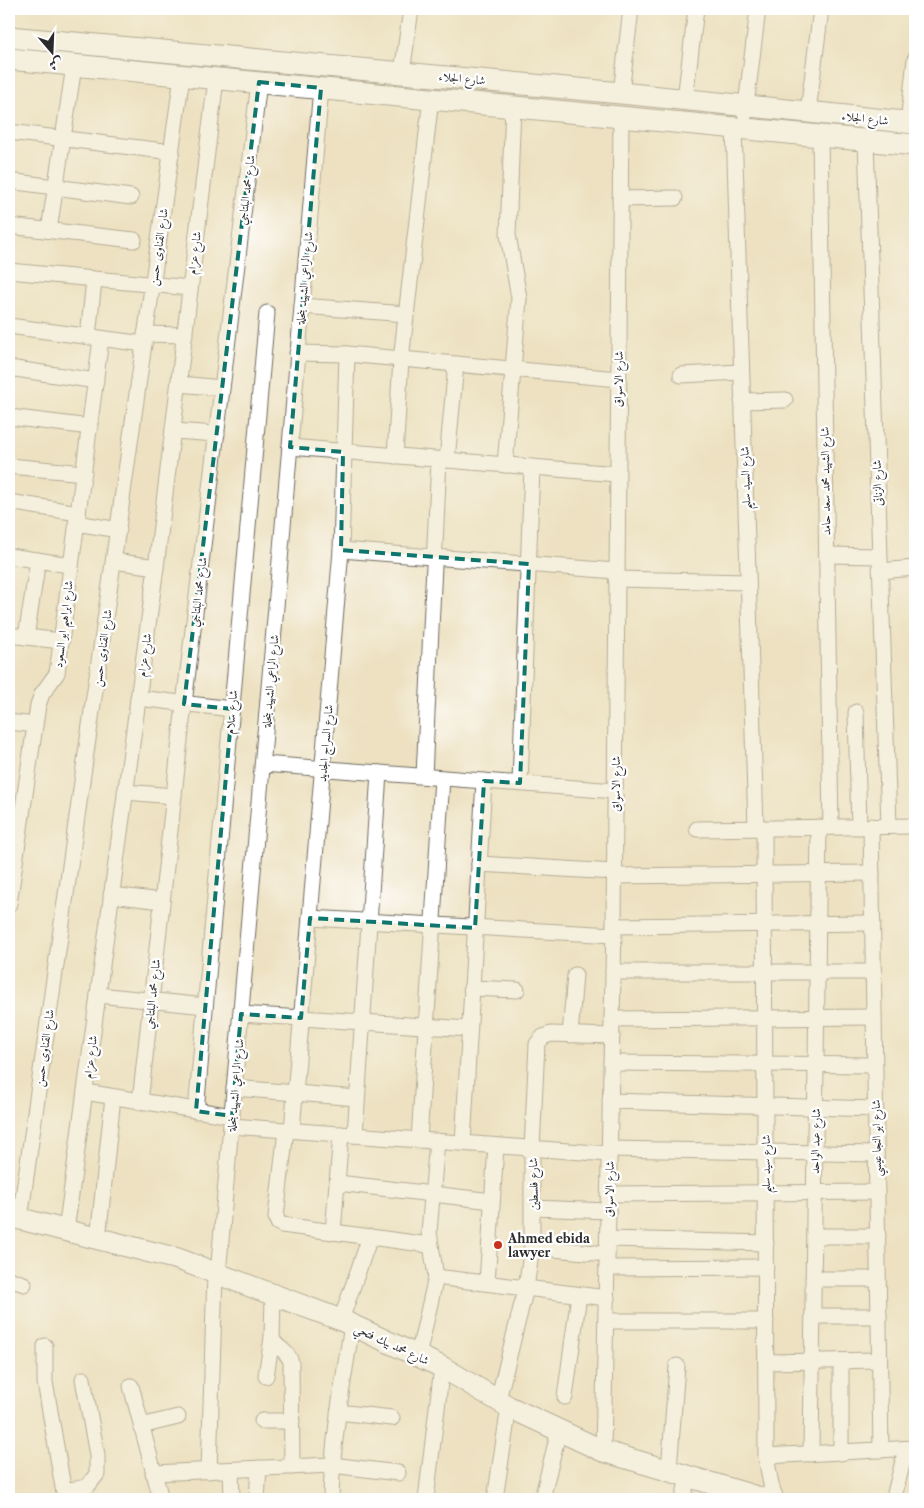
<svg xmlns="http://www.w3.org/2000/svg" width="924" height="1508" font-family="'Libre Caslon Text',Amiri,serif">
  <rect width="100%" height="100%" fill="#fff"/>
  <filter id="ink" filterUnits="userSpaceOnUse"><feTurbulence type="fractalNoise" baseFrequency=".02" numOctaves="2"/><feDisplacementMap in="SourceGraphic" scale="10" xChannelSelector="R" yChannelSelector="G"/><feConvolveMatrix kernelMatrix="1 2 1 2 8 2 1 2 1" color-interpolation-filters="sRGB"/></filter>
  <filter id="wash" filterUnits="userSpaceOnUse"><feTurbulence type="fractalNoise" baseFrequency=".0096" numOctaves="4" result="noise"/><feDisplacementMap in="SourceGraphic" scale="20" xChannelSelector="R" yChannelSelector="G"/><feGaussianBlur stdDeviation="1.12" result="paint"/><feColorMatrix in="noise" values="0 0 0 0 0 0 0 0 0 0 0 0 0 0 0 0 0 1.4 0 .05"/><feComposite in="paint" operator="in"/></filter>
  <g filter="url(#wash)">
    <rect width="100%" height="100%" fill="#ede1c1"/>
  </g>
  <g filter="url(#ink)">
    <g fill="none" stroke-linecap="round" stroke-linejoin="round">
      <defs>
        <g id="street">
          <path d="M402 73 411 9"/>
          <path d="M621 93 631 9"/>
          <path d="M685 99 696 9"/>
          <path d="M808 112 821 9"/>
          <path d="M745 114 758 9"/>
          <path d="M908 123 915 59"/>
          <path d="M734 127 756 828"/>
          <path d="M9 132 172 152"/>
          <path d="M820 136 831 827"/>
          <path d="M866 140 889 826"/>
          <path d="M9 181 131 197"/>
          <path d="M620 199 675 198"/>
          <path d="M9 226 134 240"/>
          <path d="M49 230 74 66"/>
          <path d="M9 271 190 288"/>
          <path d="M302 306 406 314"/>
          <path d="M9 326 144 344"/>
          <path d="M145 334 185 335"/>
          <path d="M88 337 94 280"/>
          <path d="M297 353 347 354 618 379"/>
          <path d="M9 368 96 381"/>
          <path d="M681 375 741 372"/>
          <path d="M179 384 222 388"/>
          <path d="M742 401 785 400"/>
          <path d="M9 417 90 427"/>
          <path d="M174 431 217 434"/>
          <path d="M290 447 617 474"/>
          <path d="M395 456 401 360 431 98"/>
          <path d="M447 460 456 364"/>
          <path d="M505 465 519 298 508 235 513 106"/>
          <path d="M9 466 84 473"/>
          <path d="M9 502 78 513"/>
          <path d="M76 523 119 530"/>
          <path d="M341 550 616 571"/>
          <path d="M827 555 879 556"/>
          <path d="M9 556 70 565"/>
          <path d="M114 561 156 567"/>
          <path d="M880 571 915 568"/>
          <path d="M616 579 748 582"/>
          <path d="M9 635 61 641"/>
          <path d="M26 637 38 560"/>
          <path d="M138 698 232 709"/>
          <path d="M856 712 859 827"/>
          <path d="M9 722 35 725"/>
          <path d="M263 764 615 791"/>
          <path d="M424 776 439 460"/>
          <path d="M520 783 532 467"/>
          <path d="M125 792 174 796"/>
          <path d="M871 826 881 1450"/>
          <path d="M764 828 766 1456 771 1485 776 1499"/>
          <path d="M697 829 915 826"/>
          <path d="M479 864 614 872"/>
          <path d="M614 876 872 873"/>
          <path d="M111 895 162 901"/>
          <path d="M9 904 38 705 42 694 57 673 101 339"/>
          <path d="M310 918 614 935"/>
          <path d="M614 926 873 923"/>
          <path d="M613 972H874"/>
          <path d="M471 988 517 990"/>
          <path d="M98 995 205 1006"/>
          <path d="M241 1014 469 1029"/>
          <path d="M612 1019 874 1017"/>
          <path d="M570 1035 575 975"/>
          <path d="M611 1063 875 1065"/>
          <path d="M234 1088 357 1098"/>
          <path d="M85 1092 232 1116"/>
          <path d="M610 1101 876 1109"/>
          <path d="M140 1102 184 704 259 82"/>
          <path d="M196 1111 267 313"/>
          <path d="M231 1126 609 1154"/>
          <path d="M286 1130 276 1217 278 1223 282 1225 429 1245"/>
          <path d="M292 1130 341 550 347 354"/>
          <path d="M355 1135 379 773"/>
          <path d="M419 1140 442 778"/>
          <path d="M463 1143 484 781"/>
          <path d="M609 1149 876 1154"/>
          <path d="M338 1183 492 1201"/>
          <path d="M608 1194 877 1192"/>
          <path d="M533 1208 608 1211"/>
          <path d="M20 1219 182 76"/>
          <path d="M66 1231 156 567 216 79"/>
          <path d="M333 1232 341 1134"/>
          <path d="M814 1236H878"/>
          <path d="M98 1239 113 1097"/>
          <path d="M608 1239 766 1243"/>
          <path d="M532 1247 607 1254"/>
          <path d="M607 1268 766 1267"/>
          <path d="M218 1275 321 88"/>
          <path d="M436 1277 607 1298"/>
          <path d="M9 1279 24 1284"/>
          <path d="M813 1279H878"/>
          <path d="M487 1283 496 1146"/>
          <path d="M273 1296 272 1338C276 1349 287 1349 291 1362L292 1467"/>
          <path d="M813 1316H879"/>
          <path d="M341 1320 370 1237"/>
          <path d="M606 1321H766"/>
          <path d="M45 1346V1382L65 1499"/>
          <path d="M418 1356 436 1277 429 1232 437 1141"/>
          <path d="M766 1362 879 1360"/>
          <path d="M266 1376 272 1338"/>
          <path d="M131 1386 161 1499"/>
          <path d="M565 1397 579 1295"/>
          <path d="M498 1400 526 1288 532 1247V1149L537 1044 543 1037 551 1034 612 1036"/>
          <path d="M338 1412 392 1418"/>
          <path d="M262 1421H292"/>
          <path d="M141 1426 178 1417"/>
          <path d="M603 1451 614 926 621 116"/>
          <path d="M841 1453V1361"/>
          <path d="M811 1454 819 827"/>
          <path d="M766 1456 915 1448"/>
          <path d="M231 1470 232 1499"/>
          <path d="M669 1470 677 1366"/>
          <path d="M209 1471 215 1273"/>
          <path d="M153 1473 332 1465 398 1473"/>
          <path d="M64 1491 87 1487 97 1474V1455L83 1379"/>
          <path d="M895 1493 906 1449"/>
          <path d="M257 1499 259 1468"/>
          <path d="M331 1499C332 1440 343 1383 352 1325"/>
          <path d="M426 1499 442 1367"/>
          <path d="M495 1499 509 1407"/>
          <path d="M542 1499 559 1430"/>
          <path d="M683 1499 688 1476"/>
        </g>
        <g id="secondary">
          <path d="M9 37 621 93 915 123"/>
          <path d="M9 59 915 145"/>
          <path d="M9 1216 178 1259 341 1320 442 1367 509 1407 603 1451 764 1499"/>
        </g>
      </defs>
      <!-- street casing -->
      <use href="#street" stroke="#6f6b60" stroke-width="17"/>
      <!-- secondary casing -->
      <use href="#secondary" stroke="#6f6b60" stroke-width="23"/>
      <!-- street -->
      <use href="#street" stroke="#fff" stroke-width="15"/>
      <!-- secondary -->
      <use href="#secondary" stroke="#fff" stroke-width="21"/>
    </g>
  </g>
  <!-- marked area -->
  <path d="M0 0H924V1508H0ZM259 82 321 88 290 447 343 452 341 550 529 564 520 783 484 781 475 928 310 918 301 1018 241 1014 232 1116 196 1111 232 709 184 704Z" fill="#ede1c1" fill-opacity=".55" fill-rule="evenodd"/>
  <path fill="none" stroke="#0f766e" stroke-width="4" stroke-dasharray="10 6" stroke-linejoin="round" d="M259 82 321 88 290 447 343 452 341 550 529 564 520 783 484 781 475 928 310 918 301 1018 241 1014 232 1116 196 1111 232 709 184 704Z"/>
  <!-- markers -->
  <circle fill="#c8321e" stroke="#fff" stroke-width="2" cx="498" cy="1245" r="5"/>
  <g text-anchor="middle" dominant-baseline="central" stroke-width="4.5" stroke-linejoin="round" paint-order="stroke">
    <!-- street labels -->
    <g font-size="12" fill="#2b2b2b" stroke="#fff">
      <text transform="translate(462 78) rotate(5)">شارع الجلاء</text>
      <text transform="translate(865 118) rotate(6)">شارع الجلاء</text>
      <text transform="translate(246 190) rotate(-83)">شارع محمد البلتاجي</text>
      <text transform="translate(158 247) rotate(-82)">شارع القناوى حسن</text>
      <text transform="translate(194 253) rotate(-83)">شارع عزام</text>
      <text transform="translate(304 278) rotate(-85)">شارع الراعي الشهيد بنحلة</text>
      <text transform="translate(618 379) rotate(-89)">شارع الاسواق</text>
      <text transform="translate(745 478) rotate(-92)">شارع السيد سليم</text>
      <text transform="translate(825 481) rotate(-91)">شارع الشهيد محمد سعد حامد</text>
      <text transform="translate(877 483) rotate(-92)">شارع الزناتى</text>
      <text transform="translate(198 592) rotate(-83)">شارع محمد البلتاجي</text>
      <text transform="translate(63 624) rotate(-83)">شارع ابراهيم ابو السعود</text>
      <text transform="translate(102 648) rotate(-82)">شارع القناوى حسن</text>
      <text transform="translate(144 655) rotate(-82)">شارع عزام</text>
      <text transform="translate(270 681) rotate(-85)">شارع الراعي الشهيد بنحلة</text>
      <text transform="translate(231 712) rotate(-85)">شارع سلام</text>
      <text transform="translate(325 743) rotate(-85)">شارع السراج الجديد</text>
      <text transform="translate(615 784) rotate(-90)">شارع الاسواق</text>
      <text transform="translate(152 994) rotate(-84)">شارع محمد البلتاجي</text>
      <text transform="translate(44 1048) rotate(-82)">شارع القناوى حسن</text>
      <text transform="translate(90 1057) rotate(-83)">شارع عزام</text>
      <text transform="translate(235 1085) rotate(-85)">شارع الراعي الشهيد بنحلة</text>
      <text transform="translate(876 1138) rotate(-91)">شارع ابو النجا عيسي</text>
      <text transform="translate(815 1141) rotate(-89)">شارع عبد الواحد</text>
      <text transform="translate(765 1164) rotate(-90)">شارع سيد سليم</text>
      <text transform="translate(533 1184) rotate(-91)">شارع فلسطين</text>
      <text transform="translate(609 1189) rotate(-89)">شارع الاسواق</text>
      <text transform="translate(392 1344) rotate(25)">شارع محمد بيك فتحي</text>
    </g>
    <!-- poi labels -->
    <g font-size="12" font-weight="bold" fill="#2b2b2b" stroke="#fff" text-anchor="start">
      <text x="508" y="1238">Ahmed ebida<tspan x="508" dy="14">lawyer</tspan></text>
    </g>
  </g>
  <!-- margin -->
  <rect width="924" height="1508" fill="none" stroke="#fff" stroke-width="30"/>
  <!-- north arrow -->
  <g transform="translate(52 52) rotate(161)" stroke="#ffffff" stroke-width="4" paint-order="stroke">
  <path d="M0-4L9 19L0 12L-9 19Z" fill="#2b2b2b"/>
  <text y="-8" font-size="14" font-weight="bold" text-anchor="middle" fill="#2b2b2b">ش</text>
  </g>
</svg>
